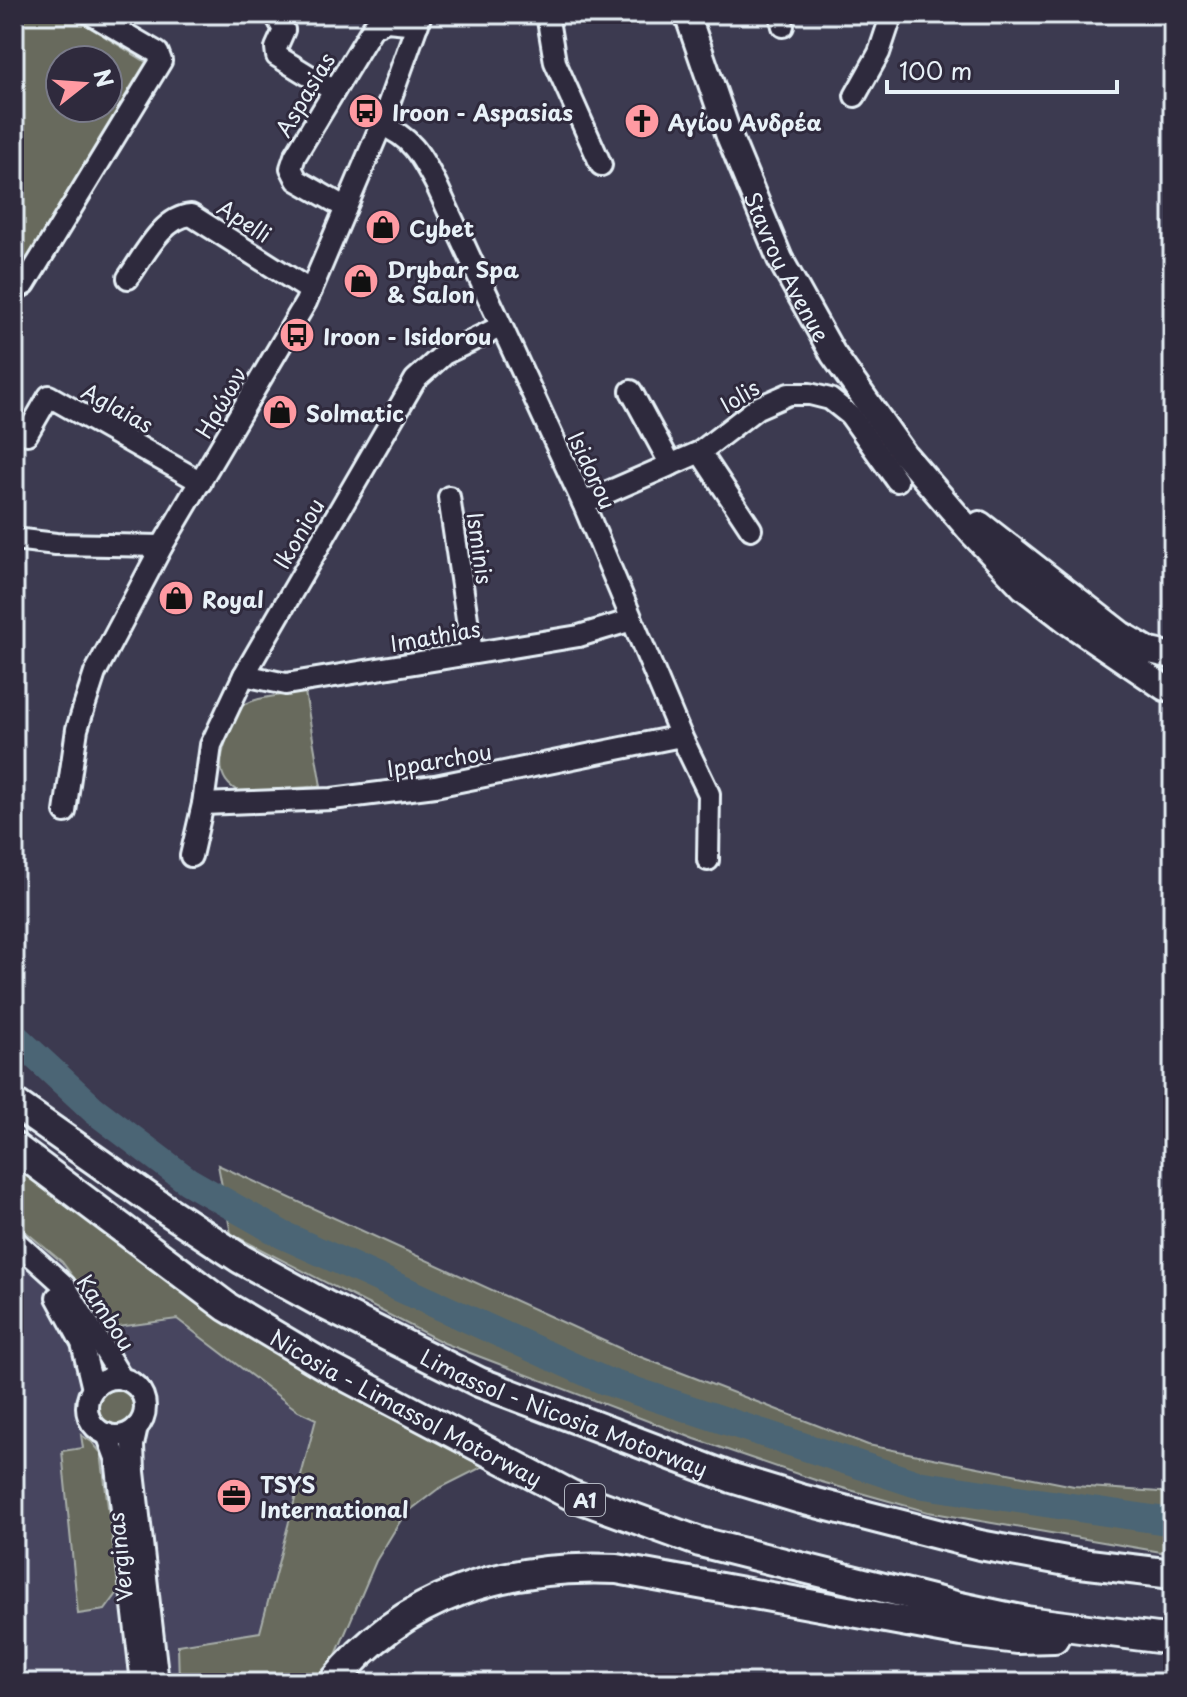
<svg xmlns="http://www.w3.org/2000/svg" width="1187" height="1697" font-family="'Playpen Sans',sans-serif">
  <rect width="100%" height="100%" fill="#3c3a50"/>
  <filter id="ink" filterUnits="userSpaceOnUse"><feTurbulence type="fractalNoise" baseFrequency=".0125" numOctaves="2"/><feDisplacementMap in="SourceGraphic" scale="16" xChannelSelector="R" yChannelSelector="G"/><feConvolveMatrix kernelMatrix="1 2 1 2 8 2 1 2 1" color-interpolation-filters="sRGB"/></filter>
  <g filter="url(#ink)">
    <!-- built -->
    <path fill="#46455e" d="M14 1222 62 1262 111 1328 177 1319 298 1411 317 1419 260 1632 178 1645 179 1683H14Z"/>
    <!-- green -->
    <g fill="#686b5d" stroke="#a8aeaa" stroke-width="2" fill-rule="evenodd">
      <path d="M14 14H68L146 62 16 276 14 275ZM60 60H108V108H60Z"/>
      <path d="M305 692 321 786 240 792C205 775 228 740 236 711 251 695 284 696 305 692Z"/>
      <path d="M14 1165 149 1268 329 1386 488 1464 438 1489 404 1515 376 1561 324 1683H179L178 1645 260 1632 316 1419 298 1411 177 1319 111 1328 62 1262 14 1222Z"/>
      <path d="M218 1165 628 1352 868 1445 1074 1486 1173 1493V1554L928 1512 818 1481 695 1439 444 1343 231 1234Z"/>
      <circle cx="115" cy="1408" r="20"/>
      <path d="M81 1435 92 1442 101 1453 119 1591 105 1610 78 1614 62 1451 83 1448Z"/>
    </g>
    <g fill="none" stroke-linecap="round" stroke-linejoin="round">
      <!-- river -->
      <path stroke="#4c6575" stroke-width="28" d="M14 1036 94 1110 188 1181 283 1235 605 1381 917 1484 1173 1522"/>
      <defs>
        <g id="minor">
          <path d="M275 14 284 30 276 48 277 56 334 91"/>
          <path d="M547 14 555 62 601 165"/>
          <path d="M780 14 783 26"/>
          <path d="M855 96 879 53 892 14"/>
          <path d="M381 125C412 137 421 156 436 184L583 503 681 736 709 794 708 860"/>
          <path d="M346 208 297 180 291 168 295 156 373 27 387 21 418 24"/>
          <path d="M128 278C144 256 162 217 191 215L311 291"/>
          <path d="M20 287 25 284 161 61 158 53 91 14"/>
          <path d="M631 391 671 465"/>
          <path d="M27 434 49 396 201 482"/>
          <path d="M700 452 751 529"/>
          <path d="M449 497 472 653"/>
          <path d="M583 503 700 452 757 408 789 394H810L830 399 850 415 897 481"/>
          <path d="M14 539 56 544 162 546"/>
          <path d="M244 675 286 684 579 636 632 620"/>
          <path d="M203 804 332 799 435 786 681 736"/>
          <path d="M65 812 77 729 95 673 162 546 306 302 381 125 421 14"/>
          <path d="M191 856 203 804 211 745 244 675 415 380 444 354 500 327"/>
          <path d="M14 1240 65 1286 122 1379"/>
          <path d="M57 1297 82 1343 93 1389"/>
          <circle cx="116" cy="1407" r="29"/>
          <path d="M137 1427 133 1445 134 1472 158 1683"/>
          <path d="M107 1434 116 1458 142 1683"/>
        </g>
        <g id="major">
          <path id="s1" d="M687 14 729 136 780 259 833 354 904 454 972 533 1023 587 1071 624 1165 688"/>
          <path d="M980 524 1121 634 1150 651 1173 656"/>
        </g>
        <g id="highway">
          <path id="s2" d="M14 1103 159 1205 241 1259 325 1305 479 1382 732 1478 801 1499 980 1545 1072 1562 1173 1574"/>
          <path id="s3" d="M14 1147 227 1307 326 1366 571 1495 700 1542 960 1607 1026 1621 1173 1640"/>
          <path d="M333 1683C403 1594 507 1564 617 1569L962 1632 1017 1639 1054 1638"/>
        </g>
      </defs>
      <!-- minor casing -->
      <use href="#minor" stroke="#e8f1f8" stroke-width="26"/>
      <!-- major casing -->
      <use href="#major" stroke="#e8f1f8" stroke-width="30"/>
      <!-- highway casing -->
      <use href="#highway" stroke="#e8f1f8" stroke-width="34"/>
      <!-- minor -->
      <use href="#minor" stroke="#2f2a3d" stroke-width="20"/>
      <!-- major -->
      <use href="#major" stroke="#2f2a3d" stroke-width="24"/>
      <!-- highway -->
      <use href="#highway" stroke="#2f2a3d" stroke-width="28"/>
    </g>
  </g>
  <!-- icons -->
  <defs>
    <symbol id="bus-disc" viewBox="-11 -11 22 22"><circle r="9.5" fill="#ff9aa2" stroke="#2f2a3d"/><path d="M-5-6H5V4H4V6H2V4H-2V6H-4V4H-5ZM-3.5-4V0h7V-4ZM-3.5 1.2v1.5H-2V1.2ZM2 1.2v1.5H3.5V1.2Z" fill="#111"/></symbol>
    <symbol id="church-disc" viewBox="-11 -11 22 22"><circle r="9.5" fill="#ff9aa2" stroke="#2f2a3d"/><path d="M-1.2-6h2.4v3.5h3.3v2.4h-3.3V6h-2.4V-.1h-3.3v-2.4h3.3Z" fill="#111"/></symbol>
    <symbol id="shop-disc" viewBox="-11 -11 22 22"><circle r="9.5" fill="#ff9aa2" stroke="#2f2a3d"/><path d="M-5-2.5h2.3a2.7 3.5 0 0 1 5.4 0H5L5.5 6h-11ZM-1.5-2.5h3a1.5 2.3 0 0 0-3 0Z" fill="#111"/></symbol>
    <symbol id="office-disc" viewBox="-11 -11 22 22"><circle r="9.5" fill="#ff9aa2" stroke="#2f2a3d"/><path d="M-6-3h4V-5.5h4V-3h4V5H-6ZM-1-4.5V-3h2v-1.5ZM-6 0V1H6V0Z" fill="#111"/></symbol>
  </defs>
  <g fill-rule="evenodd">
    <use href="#bus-disc" x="346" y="91" width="40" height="40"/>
    <use href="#church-disc" x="622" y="101" width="40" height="40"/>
    <use href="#shop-disc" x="363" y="207" width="40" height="40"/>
    <use href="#shop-disc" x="341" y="261" width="40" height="40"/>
    <use href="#bus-disc" x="277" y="315" width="40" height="40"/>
    <use href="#shop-disc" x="260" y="392" width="40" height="40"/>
    <use href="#shop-disc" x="156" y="578" width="40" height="40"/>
    <use href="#office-disc" x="214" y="1476" width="40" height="40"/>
  </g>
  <g text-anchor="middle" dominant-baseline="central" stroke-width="6" stroke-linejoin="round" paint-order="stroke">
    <!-- shield labels -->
    <rect fill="#2f2a3d" stroke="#b0b5c0" stroke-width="2" x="565" y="1484" width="40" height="32" rx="6"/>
    <g font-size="20" font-weight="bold" fill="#e8f1f8">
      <text x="585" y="1500">A1</text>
    </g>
    <!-- street labels -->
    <g font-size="22" fill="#e8f1f8" stroke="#2f2a3d">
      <text transform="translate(304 94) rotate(-59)">Aspasias</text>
      <text transform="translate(245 220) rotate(33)">Apelli</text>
      <text stroke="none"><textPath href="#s1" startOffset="272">Stavrou Avenue</textPath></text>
      <text transform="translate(739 395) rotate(-32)">Iolis</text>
      <text transform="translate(220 402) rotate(-60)">Ηρώων</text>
      <text transform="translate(118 407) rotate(29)">Aglaias</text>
      <text transform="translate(593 470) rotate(65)">Isidorou</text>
      <text transform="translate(298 533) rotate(-60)">Ikoniou</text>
      <text transform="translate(481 548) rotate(82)">Isminis</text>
      <text transform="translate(435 635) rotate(-10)">Imathias</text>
      <text transform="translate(439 759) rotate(-10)">Ipparchou</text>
      <text transform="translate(107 1312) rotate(57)">Kambou</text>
      <text stroke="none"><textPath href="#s3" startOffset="472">Nicosia - Limassol Motorway</textPath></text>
      <text stroke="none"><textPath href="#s2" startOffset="634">Limassol - Nicosia Motorway</textPath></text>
      <text transform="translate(119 1557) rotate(-96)">Verginas</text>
    </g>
    <!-- poi labels -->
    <g font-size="22" font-weight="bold" fill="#e8f1f8" stroke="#2f2a3d" text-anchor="start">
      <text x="392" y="111">Iroon - Aspasias</text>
      <text x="668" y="121">Αγίου Ανδρέα</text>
      <text x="409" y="227">Cybet</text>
      <text x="387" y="268">Drybar Spa<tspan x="387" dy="25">&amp; Salon</tspan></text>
      <text x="323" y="335">Iroon - Isidorou</text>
      <text x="306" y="412">Solmatic</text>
      <text x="202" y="598">Royal</text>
      <text x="260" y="1483">TSYS<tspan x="260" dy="25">International</tspan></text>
    </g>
  </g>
  <!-- margin -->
  <rect width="1187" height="1697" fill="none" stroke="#2f2a3d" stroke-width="48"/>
  <rect x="24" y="24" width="1139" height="1649" fill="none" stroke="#e8f1f8" stroke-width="3" filter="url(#ink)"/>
  <!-- north arrow -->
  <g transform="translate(84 84) rotate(73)"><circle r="38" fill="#2f2a3d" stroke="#797a88" stroke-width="2"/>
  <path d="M0-6L14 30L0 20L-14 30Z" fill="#ff9aa2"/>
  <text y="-12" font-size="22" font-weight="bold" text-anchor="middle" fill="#e8f1f8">N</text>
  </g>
  <!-- scale -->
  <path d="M887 80v12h230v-12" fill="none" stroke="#e8f1f8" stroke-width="4"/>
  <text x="899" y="80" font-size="24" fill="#e8f1f8" stroke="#2f2a3d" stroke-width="6" paint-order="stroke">100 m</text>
</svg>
